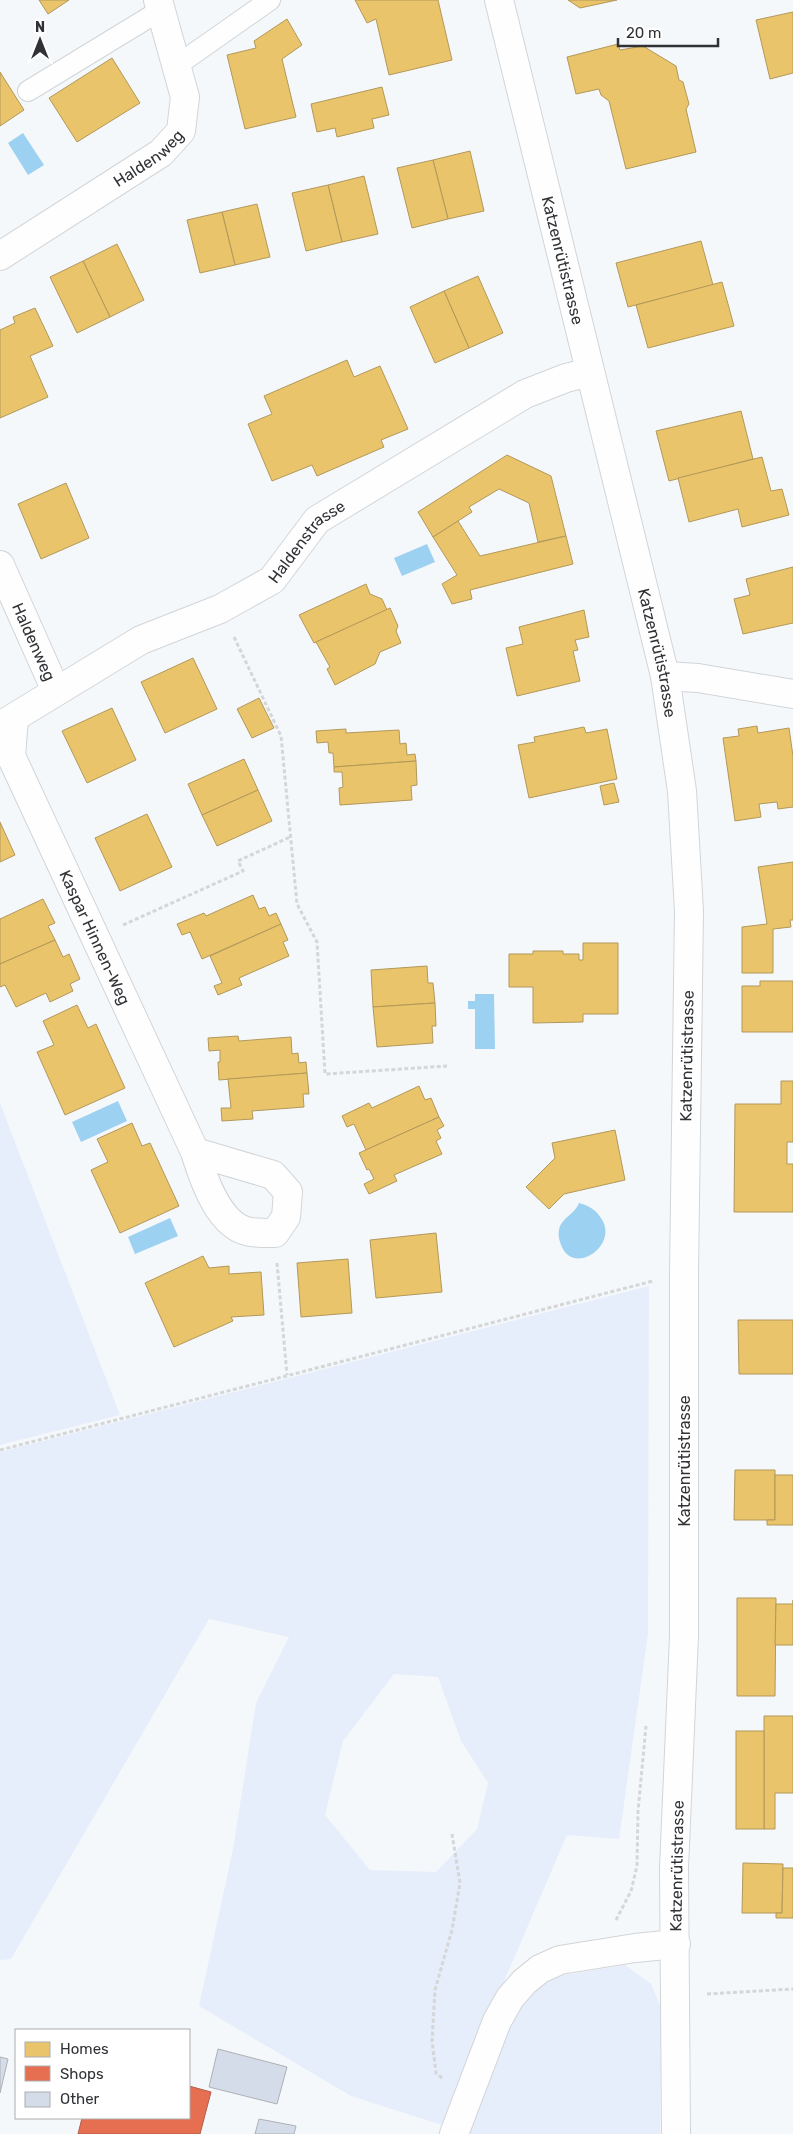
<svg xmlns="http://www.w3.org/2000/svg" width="793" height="2134" font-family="Rubik,sans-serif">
  <rect width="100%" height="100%" fill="#f5f8fb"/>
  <!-- green -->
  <g fill="#e6eefb" fill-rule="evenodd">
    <path d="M0 1103 120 1415 0 1445Z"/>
    <path d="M649 1286 648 1634 619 1839 567 1835 442 2125 351 2096 199 2006 233 1849 256 1703 289 1637 209 1619 11 1959 0 1960V1452ZM394 1674 438 1677 461 1741 488 1783 477 1829 436 1872 370 1870 325 1815 343 1741Z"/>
    <path d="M625 1965 651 1984 661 2008 660 2134H464L518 2002 558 1976Z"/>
  </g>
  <!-- water -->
  <g fill="#9dd1f1">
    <path d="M23 133 44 165 28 175 8 143Z"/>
    <path d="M427 544 435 562 402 576 394 558Z"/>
    <path d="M475 994H494L495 1049H475V1009H468V1001H475Z"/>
    <path d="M118 1101 127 1121 81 1142 72 1122Z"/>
    <path d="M579 1203C588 1205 596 1210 601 1218 620 1245 573 1277 561 1245 559 1240 558 1234 559 1230 561 1218 575 1214 579 1203Z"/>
    <path d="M170 1218 178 1236 135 1254 128 1237Z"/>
  </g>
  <!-- homes -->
  <g fill="#e9c46a" stroke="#b2985a">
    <path d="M39 0H69L48 14Z"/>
    <path d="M355 0H438L452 60 389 75 376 19 367 23Z"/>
    <path d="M568 0H617L580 8Z"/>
    <path d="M793 12V73L770 79 756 20Z"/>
    <path d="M287 19 302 45 282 59 296 117 245 129 227 55 256 48 254 41Z"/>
    <path d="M618 44 620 50 643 46 676 66 679 80 683 82 689 104 686 109 696 152 626 169 609 101 601 95 599 89 576 94 567 57Z"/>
    <path d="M112 58 140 103 77 142 49 98Z"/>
    <path d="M0 72 24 110 0 126Z"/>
    <path d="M382 87 389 115 372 119 374 128 337 137 335 128 317 132 311 104Z"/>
    <path d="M470 151 484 211 448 219 433 160Z"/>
    <path d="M433 160 448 219 412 228 397 168Z"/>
    <path d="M364 176 378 234 342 242 328 185Z"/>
    <path d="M328 185 342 242 306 251 292 193Z"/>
    <path d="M257 204 270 257 235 265 222 212Z"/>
    <path d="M222 212 235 265 200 273 187 220Z"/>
    <path d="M701 241 713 285 628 307 616 263Z"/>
    <path d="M117 244 144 300 110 317 83 261Z"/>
    <path d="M83 261 110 317 77 333 50 277Z"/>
    <path d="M478 276 503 333 469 348 444 291Z"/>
    <path d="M722 282 734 326 648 348 636 305Z"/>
    <path d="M444 291 469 348 435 363 410 307Z"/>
    <path d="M35 308 53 346 30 356 48 397 0 418V330L15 323 13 317Z"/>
    <path d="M347 360 354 377 380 366 408 429 381 440 384 447 317 476 312 465 272 481 248 424 272 414 264 396Z"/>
    <path d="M741 411 753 459 669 481 656 431Z"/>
    <path d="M507 455 551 476 566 536 538 542 529 503 499 489 469 507 472 512 433 537 418 512Z"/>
    <path d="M762 457 771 491 782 489 789 515 742 527 738 509 689 522 678 478Z"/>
    <path d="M66 483 89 538 41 559 18 504Z"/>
    <path d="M458 521 480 556 566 536 573 564 470 590 472 599 452 604 442 584 457 575 433 537Z"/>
    <path d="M793 567V623L743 634 734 599 750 595 746 579Z"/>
    <path d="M366 584 370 594 382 599 387 610 314 643 299 615Z"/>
    <path d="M390 608 398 626 396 631 401 643 380 652 375 664 335 685 327 669 330 667 316 642Z"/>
    <path d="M584 610 589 637 575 640 578 650 573 651 580 681 517 696 506 648 523 644 519 627Z"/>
    <path d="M193 658 217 709 165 733 141 682Z"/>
    <path d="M259 698 274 728 252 738 237 709Z"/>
    <path d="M112 708 136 760 87 783 62 731Z"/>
    <path d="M757 726 758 733 789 728 793 756V807L778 809 777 802 759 804 761 817 735 821 723 738 739 736 738 729Z"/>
    <path d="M584 727 586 733 607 729 617 779 529 798 518 745 535 742 534 737Z"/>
    <path d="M346 729V733L399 730 400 744 406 743 407 755 415 754 416 761 334 767 333 753H329L328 742 317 743 316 731Z"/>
    <path d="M244 759 258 790 202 815 188 784Z"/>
    <path d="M416 761 417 785 411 786 412 800 340 805 339 788 343 787 342 772H334V767Z"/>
    <path d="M614 783 619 802 604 805 600 786Z"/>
    <path d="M258 790 272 821 217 846 202 815Z"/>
    <path d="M147 814 172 867 120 891 95 838Z"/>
    <path d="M0 822 15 855 0 862Z"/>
    <path d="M793 862V920H790L791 927 773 929V973H742V927L767 924 758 867Z"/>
    <path d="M253 895 259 909 265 907 269 916 276 913 281 924 202 959 190 932 182 935 177 924 204 913 206 916Z"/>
    <path d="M43 899 55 923 48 926 55 940 0 964V919Z"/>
    <path d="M281 924 288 940 283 942 289 956 239 978 242 985 218 995 214 986 222 983 210 956Z"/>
    <path d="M55 940 63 957 69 954 80 979 70 984 73 991 50 1002 46 993 16 1007 5 985 0 987V964Z"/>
    <path d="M583 943H618V1014H583V1022L533 1023V987H509V954H533V951H563V954H579V960H583Z"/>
    <path d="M427 966 428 983H433L435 1003 373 1007 371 970Z"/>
    <path d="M760 981H793V1032H742V986H760Z"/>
    <path d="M435 1003 436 1026H432L433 1043 377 1047 373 1007Z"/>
    <path d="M77 1005 88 1028 96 1024 125 1088 65 1115 37 1052 54 1045 43 1021Z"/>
    <path d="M238 1036 239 1041 291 1037 292 1054 298 1053 299 1063 306 1062 307 1073 219 1080 218 1062H220V1050L209 1051 208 1038Z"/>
    <path d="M307 1073 309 1094H303L304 1107 252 1111 253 1119 222 1121 221 1108H231L228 1079Z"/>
    <path d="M781 1081H793V1142H787V1164H793V1212H734L735 1104H781Z"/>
    <path d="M419 1086 425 1100 431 1098 439 1117 366 1150 354 1124 347 1127 342 1116 369 1103 372 1108Z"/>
    <path d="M439 1117 444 1126 437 1130 441 1138 436 1141 442 1154 394 1175 397 1181 369 1194 364 1184 374 1179 369 1169 367 1170 359 1153Z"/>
    <path d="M132 1123 142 1146 150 1143 179 1206 120 1233 91 1170 108 1162 97 1139Z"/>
    <path d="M615 1130 625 1180 564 1194 549 1209 526 1187 555 1158 552 1143Z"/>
    <path d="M436 1233 442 1292 376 1298 370 1240Z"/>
    <path d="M203 1256 209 1268 229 1266V1274L261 1272 264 1315 231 1317 233 1321 174 1347 145 1283Z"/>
    <path d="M348 1259 352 1313 301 1317 297 1263Z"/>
    <path d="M738 1320H793V1374H739Z"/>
    <path d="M735 1470H775V1520H734Z"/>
    <path d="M775 1475H793V1525H767V1520H775Z"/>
    <path d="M737 1598H776L775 1696H737Z"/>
    <path d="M793 1600V1645H775L776 1604H793Z"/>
    <path d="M764 1716H793V1793H775V1829H764Z"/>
    <rect x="736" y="1731" width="28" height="98"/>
    <path d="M743 1863 783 1864 782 1913H742Z"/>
    <path d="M783 1868H793V1918H776V1913H782Z"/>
  </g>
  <!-- shops -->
  <path fill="#e76f51" stroke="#b05d49" d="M189 2086 211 2092 200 2134H78L82 2118H189Z"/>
  <!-- building -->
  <g fill="#d4dcea" stroke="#aeb0b3">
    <path d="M218 2049 287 2067 277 2104 209 2087Z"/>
    <path d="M0 2057 8 2059 0 2093Z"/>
    <path d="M259 2119 296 2126 294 2134H255Z"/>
  </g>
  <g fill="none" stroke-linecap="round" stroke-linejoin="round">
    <defs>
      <g id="service">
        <path d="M176 66 270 0"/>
        <path d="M28 91 161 10"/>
      </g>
      <g id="minor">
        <path id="s1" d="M0 256 161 153 181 131 185 97 158 0"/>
        <path id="s2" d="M0 565 56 691"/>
        <path d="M665 676 698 678 793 694"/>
        <path id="s3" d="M14 718 11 756 195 1152C203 1178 219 1228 251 1232 258 1233 267 1233 275 1233L286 1217 288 1192 273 1175 195 1152"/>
        <path id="s4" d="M0 726 141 640 220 609 272 580 317 520 525 394 566 378 590 372"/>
        <path d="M454 2134 497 2021 510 1998 524 1982 540 1969 560 1960 635 1948 676 1944"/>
      </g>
      <g id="tertiary">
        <path id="s5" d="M499 0 665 676 682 791 689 911 684 1274V1636L674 1868 676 2134"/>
      </g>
    </defs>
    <!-- service casing -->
    <use href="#service" stroke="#d2d5d8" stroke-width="22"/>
    <!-- minor casing -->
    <use href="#minor" stroke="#d2d5d8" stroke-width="30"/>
    <!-- tertiary casing -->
    <use href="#tertiary" stroke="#d2d5d8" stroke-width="30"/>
    <!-- path -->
    <g stroke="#d4d6d8" stroke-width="3" stroke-dasharray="4 2.5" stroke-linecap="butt">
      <path d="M234 637 281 736 297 904 317 942 325 1074 447 1066"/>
      <path d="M123 925 243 871 238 861 290 837"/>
      <path d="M277 1263 287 1375"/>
      <path d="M0 1450 653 1281"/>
      <path d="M616 1920 631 1891 637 1866 638 1811 646 1726"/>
      <path d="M707 1994 793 1989"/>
      <path d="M442 2078 436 2073 432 2041 435 1990 452 1930 460 1883 452 1834"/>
    </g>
    <!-- service -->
    <use href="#service" stroke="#fefefe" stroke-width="20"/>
    <!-- minor -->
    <use href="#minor" stroke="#fefefe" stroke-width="28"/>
    <!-- tertiary -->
    <use href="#tertiary" stroke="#fefefe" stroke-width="28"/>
  </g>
  <g text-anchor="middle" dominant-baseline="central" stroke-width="5" stroke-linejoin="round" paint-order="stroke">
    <!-- street labels -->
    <g font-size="16" fill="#303236" stroke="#fff">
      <text stroke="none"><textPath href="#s1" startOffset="178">Haldenweg</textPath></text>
      <text stroke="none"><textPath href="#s5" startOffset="268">Katzenrütistrasse</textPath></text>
      <text stroke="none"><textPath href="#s4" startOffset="362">Haldenstrasse</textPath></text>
      <text stroke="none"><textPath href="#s2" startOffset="84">Haldenweg</textPath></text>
      <text stroke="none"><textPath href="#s5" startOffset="672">Katzenrütistrasse</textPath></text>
      <text stroke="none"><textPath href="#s3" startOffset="238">Kaspar Hinnen-Weg</textPath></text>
      <text transform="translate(687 1056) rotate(-89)">Katzenrütistrasse</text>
      <text transform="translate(684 1461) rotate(-90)">Katzenrütistrasse</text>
      <text transform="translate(677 1866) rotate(-89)">Katzenrütistrasse</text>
    </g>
  </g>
  <!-- legend -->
  <rect x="15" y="2029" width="175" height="90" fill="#ffffff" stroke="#acadaf"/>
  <rect x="25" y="2042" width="25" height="15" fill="#e9c46a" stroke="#acadaf"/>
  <text x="60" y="2054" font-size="15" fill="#303236">Homes</text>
  <rect x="25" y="2066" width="25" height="15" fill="#e76f51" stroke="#acadaf"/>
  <text x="60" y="2079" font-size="15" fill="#303236">Shops</text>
  <rect x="25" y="2092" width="25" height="15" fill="#d4dcea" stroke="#acadaf"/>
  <text x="60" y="2104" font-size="15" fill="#303236">Other</text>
  <!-- north arrow -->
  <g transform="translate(40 40)" stroke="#ffffff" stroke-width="4" paint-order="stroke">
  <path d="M0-4L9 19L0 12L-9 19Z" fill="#303236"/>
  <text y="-8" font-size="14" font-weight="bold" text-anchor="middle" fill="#303236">N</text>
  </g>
  <!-- scale -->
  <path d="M618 38v8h100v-8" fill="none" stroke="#303236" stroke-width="2.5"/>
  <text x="626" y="38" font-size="15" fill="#303236" stroke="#ffffff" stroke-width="4" paint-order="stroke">20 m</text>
</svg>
